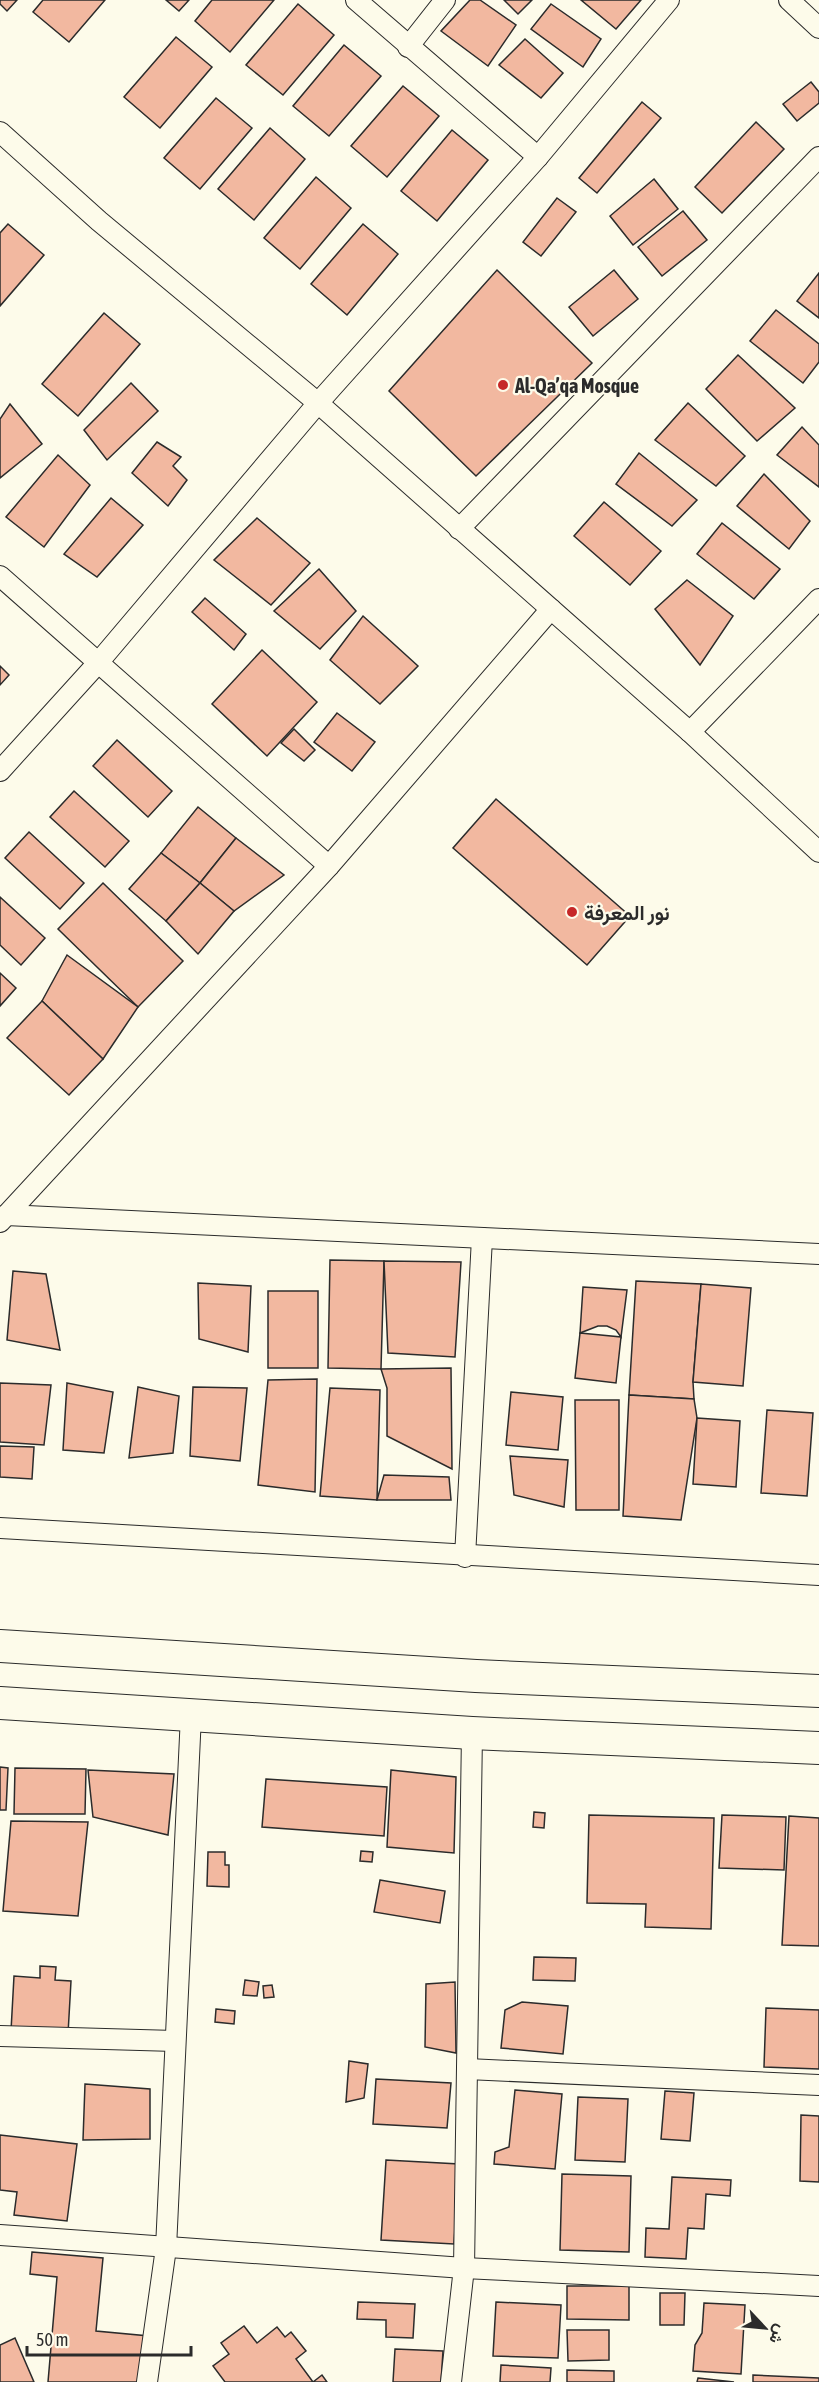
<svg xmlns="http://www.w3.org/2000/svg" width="819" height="2382" font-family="'Asap Condensed',Vazirmatn,sans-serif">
  <rect width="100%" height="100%" fill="#fdfbea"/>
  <!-- building -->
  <g fill="#f2b8a0" stroke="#2b2b2b" stroke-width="1.5">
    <path d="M0 0H17L7 11 0 4Z"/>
    <path d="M43 0H105L69 42 33 12Z"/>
    <path d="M166 0H189L179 11Z"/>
    <path d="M212 0H274L230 52 195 21Z"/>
    <path d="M470 0H480L516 25 488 66 441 31Z"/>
    <path d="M504 0H532L518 14Z"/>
    <path d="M581 0H641L616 29Z"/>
    <path d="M298 4 334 35 283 95 246 65Z"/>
    <path d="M551 4 601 39 583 67 531 29Z"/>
    <path d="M176 37 212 67 160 128 124 97Z"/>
    <path d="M525 39 563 73 541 98 499 65Z"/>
    <path d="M344 45 381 76 329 136 293 106Z"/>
    <path d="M811 82 819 92V103L797 121 783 104Z"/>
    <path d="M403 86 439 116 387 177 351 146Z"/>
    <path d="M216 98 252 128 200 189 164 158Z"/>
    <path d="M642 102 661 118 597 193 579 178Z"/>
    <path d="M756 122 784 149 722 213 695 187Z"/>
    <path d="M270 128 305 159 254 220 218 189Z"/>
    <path d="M452 130 488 160 437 221 401 191Z"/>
    <path d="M316 177 351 208 300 269 264 238Z"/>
    <path d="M654 179 678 209 633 245 610 216Z"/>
    <path d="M557 198 576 212 541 256 523 242Z"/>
    <path d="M683 211 707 240 662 276 638 247Z"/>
    <path d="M8 224 44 255 0 306V233Z"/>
    <path d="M363 224 398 254 347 315 311 284Z"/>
    <path d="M497 270 592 363 476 476 389 391Z"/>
    <path d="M614 270 638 299 593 336 569 307Z"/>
    <path d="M819 273V318L797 301Z"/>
    <path d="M776 310 819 344V362L803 383 750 341Z"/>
    <path d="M104 313 140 344 78 416 42 384Z"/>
    <path d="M738 355 795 408 757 441 706 389Z"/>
    <path d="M131 383 158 411 107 460 84 430Z"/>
    <path d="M688 403 745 456 716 486 655 440Z"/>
    <path d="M10 404 42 444 0 478V419Z"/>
    <path d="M802 427 819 445V487L777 455Z"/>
    <path d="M157 442 181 457 173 466 187 480 168 506 132 473Z"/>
    <path d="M639 453 697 500 672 526 616 484Z"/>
    <path d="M58 455 90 485 44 547 6 517Z"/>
    <path d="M764 474 810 521 789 549 737 506Z"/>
    <path d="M111 498 143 525 97 577 64 554Z"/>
    <path d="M604 502 661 551 630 585 574 536Z"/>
    <path d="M257 518 310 563 271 605 214 560Z"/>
    <path d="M722 523 780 569 754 599 697 554Z"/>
    <path d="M319 569 356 611 320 649 274 611Z"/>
    <path d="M687 580 733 616 700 665 655 609Z"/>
    <path d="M205 598 246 634 234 650 192 612Z"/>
    <path d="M363 616 418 666 380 704 330 660Z"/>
    <path d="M262 650 317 702 267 756 212 704Z"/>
    <path d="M0 666 9 675 0 685Z"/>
    <path d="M337 713 375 742 352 771 314 742Z"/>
    <path d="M294 729 315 750 304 761 281 743Z"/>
    <path d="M117 740 172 791 148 817 93 766Z"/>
    <path d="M74 791 129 841 105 867 50 817Z"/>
    <path d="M496 799 630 916 587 965 453 848Z"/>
    <path d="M198 807 236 838 200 883 161 853Z"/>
    <path d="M29 832 84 883 60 909 5 858Z"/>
    <path d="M236 838 284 875 234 911 200 883Z"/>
    <path d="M161 853 200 883 166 921 129 889Z"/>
    <path d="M103 883 183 961 138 1007 58 929Z"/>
    <path d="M200 883 234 911 198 954 166 921Z"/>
    <path d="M0 897 45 938 21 965 0 945Z"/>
    <path d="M67 955 138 1007 103 1059 42 1001Z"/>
    <path d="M0 973 16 988 0 1006Z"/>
    <path d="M42 1001 103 1059 69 1095 7 1038Z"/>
    <path d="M330 1260 384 1261 381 1369 328 1368Z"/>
    <path d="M384 1261 461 1262 455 1357 388 1353Z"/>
    <path d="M13 1271 46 1274 60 1350 7 1340Z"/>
    <path d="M636 1281 701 1284 693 1382 694 1399 629 1395Z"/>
    <path d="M198 1283 251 1286 248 1352 199 1339Z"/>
    <path d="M701 1284 751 1288 743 1386 693 1382Z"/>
    <path d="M583 1287 627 1290 621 1337 616 1330 607 1326H598L580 1333Z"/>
    <rect x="268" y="1291" width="50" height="77"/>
    <path d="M580 1333 621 1337 616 1383 575 1378Z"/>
    <path d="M451 1368 452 1469 387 1436V1388L381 1369Z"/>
    <path d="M317 1379 315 1492 258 1485 268 1380Z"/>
    <path d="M0 1383 51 1385 44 1445 0 1442Z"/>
    <path d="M67 1383 113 1392 104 1453 63 1450Z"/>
    <path d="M138 1387 179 1396 173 1453 129 1458Z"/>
    <path d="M193 1387 247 1388 240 1461 190 1456Z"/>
    <path d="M330 1388 380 1390 377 1500 320 1496Z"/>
    <path d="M511 1392 563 1397 558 1450 506 1445Z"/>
    <path d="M629 1395 694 1399 697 1418 681 1520 623 1516Z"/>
    <path d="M575 1400H619V1510H576Z"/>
    <path d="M767 1410 813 1413 807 1496 761 1493Z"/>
    <path d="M697 1418 740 1421 736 1487 693 1484Z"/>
    <path d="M0 1446 34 1447 32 1479 0 1477Z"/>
    <path d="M510 1456 568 1460 564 1507 514 1495Z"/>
    <path d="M384 1475 449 1477 451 1500H377Z"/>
    <path d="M0 1767 8 1768 6 1810H0Z"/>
    <path d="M15 1768 86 1769 85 1814H14Z"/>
    <path d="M88 1770 174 1774 168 1835 93 1817Z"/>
    <path d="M391 1770 456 1777 454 1853 387 1847Z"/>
    <path d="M266 1779 387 1787 384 1836 262 1827Z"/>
    <path d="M534 1812 545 1813 544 1828 533 1827Z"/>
    <path d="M589 1815 714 1818 711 1929 645 1927 646 1904 587 1903Z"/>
    <path d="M722 1815 786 1817 784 1870 719 1868Z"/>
    <path d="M789 1816 819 1818V1946L782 1945Z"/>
    <path d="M11 1821 88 1822 78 1916 3 1911Z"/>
    <path d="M361 1851 373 1852 372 1862 360 1861Z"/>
    <path d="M208 1852H225V1865H229V1887L207 1886Z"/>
    <path d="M380 1880 445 1891 440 1923 374 1912Z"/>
    <path d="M534 1957 576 1958 575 1981 533 1980Z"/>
    <path d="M40 1966 56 1967 55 1980 71 1981 68 2034 11 2031 14 1976 40 1978Z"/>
    <path d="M245 1980 259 1982 257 1996 243 1995Z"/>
    <path d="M455 1982 456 2053 425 2047 426 1984Z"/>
    <path d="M272 1985 274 1997 264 1998 263 1986Z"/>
    <path d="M522 2002 568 2006 563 2054 501 2048 505 2010Z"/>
    <path d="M766 2008 819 2010V2069L764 2067Z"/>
    <path d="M216 2009 235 2011 234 2024 215 2022Z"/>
    <path d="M349 2061 368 2064 364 2098 346 2102Z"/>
    <path d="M376 2079 451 2083 447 2128 373 2124Z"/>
    <path d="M85 2084 150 2089V2139L83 2140Z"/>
    <path d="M515 2090 562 2094 555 2169 494 2164 495 2152 509 2147Z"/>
    <path d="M665 2091 694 2093 690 2141 661 2139Z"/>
    <path d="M578 2097 628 2099 625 2162 575 2160Z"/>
    <path d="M801 2115 819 2116V2182L800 2181Z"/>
    <path d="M0 2135 77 2144 67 2221 14 2215 17 2192 0 2190Z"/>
    <path d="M386 2160 459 2164 454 2244 381 2240Z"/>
    <path d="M562 2174 631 2176 629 2252 560 2250Z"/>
    <path d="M672 2177 731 2180 730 2196 706 2194 704 2229 688 2228 686 2259 645 2257 646 2228 669 2229Z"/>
    <path d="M32 2252 103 2258 96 2331 149 2336 145 2382H48L57 2277 30 2274Z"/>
    <path d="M567 2286H629V2320L567 2319Z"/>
    <path d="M660 2293H685L684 2325H660Z"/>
    <path d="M358 2302 415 2304 413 2338 386 2337V2320L357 2319Z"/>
    <path d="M496 2302 561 2305 558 2358 493 2356Z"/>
    <path d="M704 2303 745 2305 741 2374 693 2371 695 2345 702 2333Z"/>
    <path d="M244 2326 257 2343 277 2327 285 2337 291 2332 306 2351 296 2359 313 2382 322 2375 327 2382H225L213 2366 229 2354 221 2343Z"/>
    <path d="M567 2330H609V2360L568 2361Z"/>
    <path d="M15 2338 34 2382H0V2345Z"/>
    <path d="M395 2349 443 2351 441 2382H393Z"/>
    <path d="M501 2365 551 2368 550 2382H500Z"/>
    <path d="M567 2370 614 2371V2382H567Z"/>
    <path d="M753 2375 819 2378V2382H753Z"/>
    <path d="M698 2378 734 2382H697Z"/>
  </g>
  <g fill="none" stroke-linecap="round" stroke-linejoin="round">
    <defs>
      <g id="street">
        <path d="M356 0 538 157"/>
        <path d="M789 0 819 28"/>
        <path d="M408 47 445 0"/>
        <path d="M0 132 99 221 318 403 690 732 819 852"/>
        <path d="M459 529 819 157"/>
        <path d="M0 576 329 866"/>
        <path d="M690 732 819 599"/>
        <path d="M0 771 97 664 318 403 538 157 669 0"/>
        <path d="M6 1215 819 1254"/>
        <path d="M0 1222 329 866 551 609"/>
        <path d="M0 1528 819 1575"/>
        <path d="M465 1557 482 1238"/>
        <path d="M0 2036 175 2041"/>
        <path d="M467 2069 819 2085"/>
        <path d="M0 2235 464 2268 819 2286"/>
        <path d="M147 2382 166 2248 191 1715"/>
        <path d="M451 2382 464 2268 472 1733"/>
      </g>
      <g id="primary">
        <path d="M0 1646 476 1676 819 1691"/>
        <path d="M0 1703 472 1733 819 1748"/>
      </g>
    </defs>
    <!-- street casing -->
    <use href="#street" stroke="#2b2b2b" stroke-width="22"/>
    <!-- primary casing -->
    <use href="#primary" stroke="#2b2b2b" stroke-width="34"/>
    <!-- street -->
    <use href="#street" stroke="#fdfbea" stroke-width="20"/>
    <!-- primary -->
    <use href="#primary" stroke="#fdfbea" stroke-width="32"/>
  </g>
  <!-- markers -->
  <g fill="#c62828" stroke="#fdfbea" stroke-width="2">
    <circle cx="503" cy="385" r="6"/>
    <circle cx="572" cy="912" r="6"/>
  </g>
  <g text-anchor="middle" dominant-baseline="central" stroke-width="4.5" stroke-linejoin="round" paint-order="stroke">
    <!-- poi labels -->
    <g font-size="20" font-weight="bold" fill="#2b2b2b" stroke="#fdfbea" text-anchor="start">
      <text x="515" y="385">Al-Qa’qa Mosque</text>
      <text x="584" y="912">نور المعرفة</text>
    </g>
  </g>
  <!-- north arrow -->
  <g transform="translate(765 2328) rotate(116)" stroke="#fdfbea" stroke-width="4.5" paint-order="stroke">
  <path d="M0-4.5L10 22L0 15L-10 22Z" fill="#2b2b2b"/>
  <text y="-9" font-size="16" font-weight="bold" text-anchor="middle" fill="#2b2b2b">ش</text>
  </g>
  <!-- scale -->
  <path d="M27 2346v9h164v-9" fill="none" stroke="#2b2b2b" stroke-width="3"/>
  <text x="36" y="2346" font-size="18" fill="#2b2b2b" stroke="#fdfbea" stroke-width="4.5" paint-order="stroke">50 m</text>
</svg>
